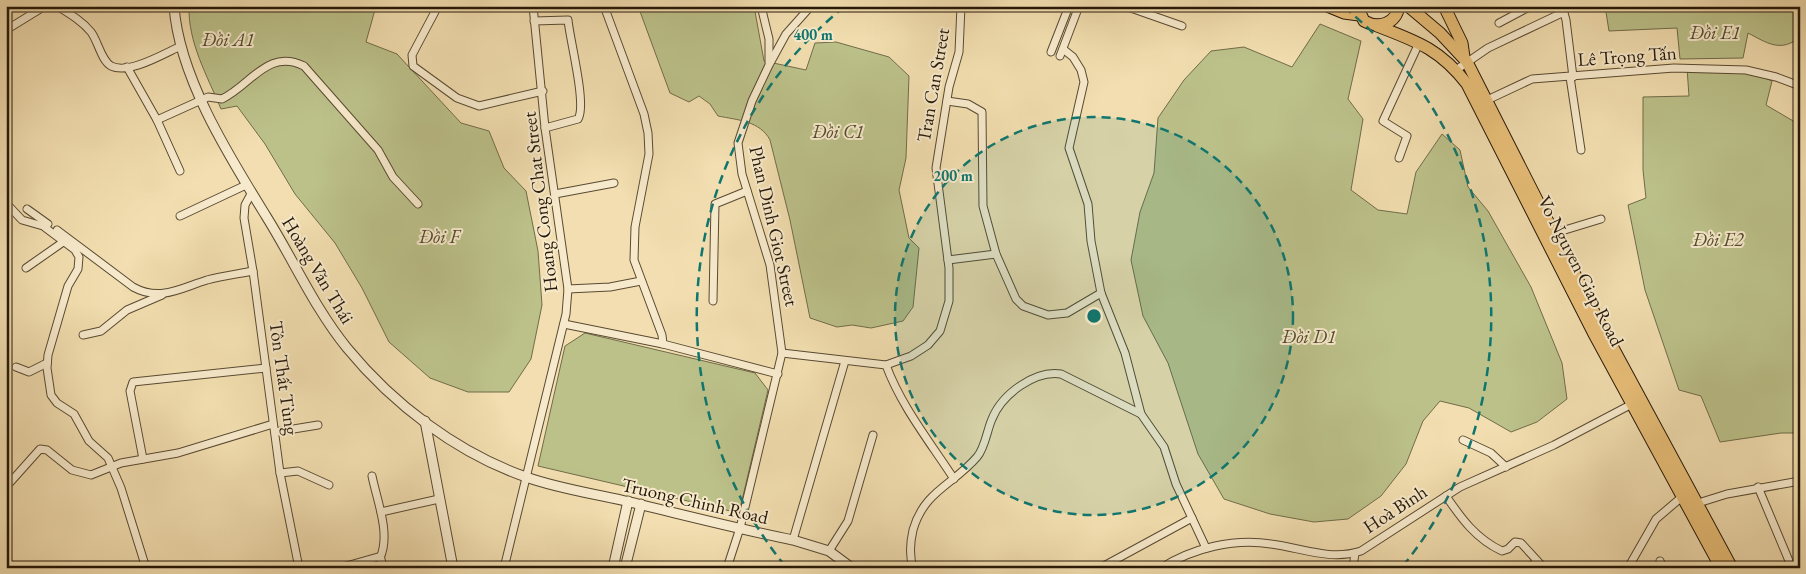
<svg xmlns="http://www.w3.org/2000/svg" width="1806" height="574" font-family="'EB Garamond',serif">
  <rect width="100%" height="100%" fill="#f2deb0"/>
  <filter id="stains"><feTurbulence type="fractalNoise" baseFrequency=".004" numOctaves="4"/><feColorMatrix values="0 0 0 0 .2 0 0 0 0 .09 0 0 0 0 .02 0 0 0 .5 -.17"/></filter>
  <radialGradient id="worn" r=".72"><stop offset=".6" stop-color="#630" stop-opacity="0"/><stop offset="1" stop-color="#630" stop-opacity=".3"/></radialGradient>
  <!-- green -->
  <g fill="#bcc18a" stroke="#716c49">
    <path d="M189 6H376L366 42 397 54 461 123 489 131 504 168 526 191 538 251 542 305 531 359 509 392H468L430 378 389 342 362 288 335 243 295 194 265 144 237 106 221 109C207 75 188 43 189 6Z"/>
    <path d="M638 6H754L764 61 806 70 815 43 836 42 889 57 909 76 906 158 899 190 909 238 919 248 913 307 903 321 871 328 852 325 837 327 810 318 790 220 770 140C760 121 738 120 718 116L710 104 699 96 689 102 670 93Z"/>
    <path d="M1605 6H1800V37C1781 53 1767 43 1748 33L1743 58 1680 59 1677 28 1609 31Z"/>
    <path d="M1320 24 1361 41 1348 99 1363 119 1351 190 1378 210 1407 214 1416 172 1442 134 1460 150 1468 187 1488 211 1531 287 1562 363 1567 399 1537 422 1511 432 1469 408 1440 401 1423 421 1406 464 1381 496 1348 519 1314 522 1270 514 1224 499 1198 454 1168 363 1143 316 1131 260 1140 212 1154 173 1158 118 1184 80 1211 51 1244 47 1292 67Z"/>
    <path d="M1687 68 1746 70 1772 81 1766 105 1800 125V433H1781L1720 442 1701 396 1679 390 1645 290 1628 205 1646 198 1643 170V97L1689 96Z"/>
    <path d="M585 333 755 373 768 390 739 513 538 466 565 346Z"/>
  </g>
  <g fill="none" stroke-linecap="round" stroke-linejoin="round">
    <defs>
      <g id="minor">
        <path d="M57 6C70 14 82 21 91 32 98 41 101 60 111 66 129 75 165 53 181 46"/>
        <path d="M438 6 412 55 413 66 457 98 479 106 543 91"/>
        <path d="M604 6 644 114 648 133 649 154 635 227 634 260 662 335 663 344"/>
        <path d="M761 6 769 39V62"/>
        <path d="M1125 6 1182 26"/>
        <path d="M1562 6 1566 20 1573 77"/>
        <path d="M534 21 568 20C570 41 587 105 578 119L545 128"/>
        <path d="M1499 23 1531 6"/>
        <path d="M6 30 45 6"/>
        <path d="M1063 49 1073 57 1081 70 1084 82 1069 148 1088 204 1091 241 1101 293 1125 353 1141 414 1164 447 1176 484 1206 548"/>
        <path d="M1051 52 1069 6"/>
        <path d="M1060 56 1079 6"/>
        <path d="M127 67 157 120 180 171"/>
        <path d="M1456 70 1488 48 1564 12"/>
        <path d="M1570 77 1581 150"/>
        <path d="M947 101 968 104 982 112 983 206 996 254 1016 299 1023 306 1048 315 1067 313 1101 293"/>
        <path d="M1483 102 1532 79 1674 68 1746 70 1776 77 1800 86"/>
        <path d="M157 120 208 97 222 99C251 85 268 48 304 66L378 150 393 177 418 204"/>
        <path d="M1399 158 1407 136 1383 121 1419 43"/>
        <path d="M251 194 245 205 244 218 253 271 280 473 299 568"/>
        <path d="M555 194 614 183"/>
        <path d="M6 203 22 220 43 226 75 250 79 257 78 269 68 286 48 355 47 368 51 395 57 403 74 414 89 441 108 458 121 488 146 568"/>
        <path d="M27 209 48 224"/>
        <path d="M180 216 246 185"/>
        <path d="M57 230 133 287C160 302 181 288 207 280 222 276 238 274 253 271"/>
        <path d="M1555 233 1601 219"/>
        <path d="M948 260 996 254"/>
        <path d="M26 268 66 240"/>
        <path d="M568 289 610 287 641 281"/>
        <path d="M713 301 715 204 747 191"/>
        <path d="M564 324 663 344 778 374"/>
        <path d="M83 335 101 331 127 310 162 295"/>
        <path d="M782 353 886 365 911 356 928 345 940 331 949 301V268L936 168 949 87 959 52 961 6"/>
        <path d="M886 365C901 406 930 442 954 479"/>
        <path d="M16 367 29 372 47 363"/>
        <path d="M275 432 318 425"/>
        <path d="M1463 440 1491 453 1506 467"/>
        <path d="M143 459 130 391 133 382 266 368"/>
        <path d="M280 473 298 471 329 485"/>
        <path d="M372 476C377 501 391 534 380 558"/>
        <path d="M6 487 40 449 47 450 72 470 91 475 121 463 178 453 273 424"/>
        <path d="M1758 487 1792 568"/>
        <path d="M1446 496C1461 518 1476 539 1502 551L1508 549 1515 542 1521 543 1544 568"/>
        <path d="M1695 504 1727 494 1800 481"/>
        <path d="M381 512 439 499"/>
        <path d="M793 540 845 361"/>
        <path d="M829 551 848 521 873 435"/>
        <path d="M1660 561 1663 568"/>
        <path d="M339 568 378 557 381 559 383 568"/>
        <path d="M504 568 566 314 568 289 545 128 533 6"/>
        <path d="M727 568 740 528 782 353 770 265 742 174 738 143 752 101 769 65 786 34 811 6"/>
        <path d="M913 568C909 555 910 543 913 530 924 491 953 485 977 457 985 448 987 430 992 419 1002 394 1035 370 1061 374L1141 414"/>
        <path d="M1100 568 1192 518"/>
        <path d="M1161 568C1193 548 1234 538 1271 544 1302 548 1330 561 1361 551L1460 487 1554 445 1632 404"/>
        <path d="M1353 568 1355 553"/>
        <path d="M1529 568 1537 561"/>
        <path d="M1628 568 1656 519 1683 496"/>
      </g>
      <g id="tertiary">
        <path d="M174 6C179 77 229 156 266 216 293 259 315 309 347 348 393 404 457 453 526 477 562 490 604 495 642 505 692 517 743 530 793 540L829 551 852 568"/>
        <path d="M425 421 453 568"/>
        <path d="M613 568 628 501"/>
        <path d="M625 568 641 504"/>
      </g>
      <path id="primary" d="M1444 6 1462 43 1464 57"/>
      <g id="trunk">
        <path d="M1327 6 1344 13 1359 15"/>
        <path d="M1357 6 1364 21C1379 29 1396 24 1399 6"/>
        <path d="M1408 6 1440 33 1467 62 1597 318 1732 568"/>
        <path d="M1377 26C1416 41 1440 49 1467 84L1595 336 1721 568"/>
      </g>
    </defs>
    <!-- minor casing -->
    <use href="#minor" stroke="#594a32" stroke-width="9"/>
    <!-- tertiary casing -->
    <use href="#tertiary" stroke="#594a32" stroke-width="11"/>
    <!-- primary casing -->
    <use href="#primary" stroke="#261808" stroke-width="13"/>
    <!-- trunk casing -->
    <use href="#trunk" stroke="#261808" stroke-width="13"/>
    <!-- minor -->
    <use href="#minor" stroke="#f7eacc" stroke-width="7"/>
    <!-- tertiary -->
    <use href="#tertiary" stroke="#f7eacc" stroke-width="9"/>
    <!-- primary -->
    <use href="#primary" stroke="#e9bf78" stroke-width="11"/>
    <!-- trunk -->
    <use href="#trunk" stroke="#e9bf78" stroke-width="11"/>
  </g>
  <!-- distance rings -->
  <circle cx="1094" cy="316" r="199" fill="#0f766e" fill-opacity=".12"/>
  <g fill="none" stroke="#0f766e" stroke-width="2.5" stroke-dasharray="9 6">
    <circle cx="1094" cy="316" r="199"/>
    <path d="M785 566A398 398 0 0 1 844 7M1344 7A398 398 0 0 1 1403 566"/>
  </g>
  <g text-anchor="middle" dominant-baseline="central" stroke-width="4" stroke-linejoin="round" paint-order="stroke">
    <!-- park labels -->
    <g font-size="19" font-style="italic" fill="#534b2f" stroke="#f7eacc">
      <text x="1715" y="32">Đồi E1</text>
      <text x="228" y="39">Đồi A1</text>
      <text x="838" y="131">Đồi C1</text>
      <text x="439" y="236">Đồi F</text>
      <text x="1718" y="239">Đồi E2</text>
      <text x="1309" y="336">Đồi D1</text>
    </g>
    <!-- street labels -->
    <g font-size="19" fill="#261808" stroke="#f7eacc">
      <text transform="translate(1627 56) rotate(-4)">Lê Trọng Tấn</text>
      <text transform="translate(933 85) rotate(-80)">Tran Can Street</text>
      <text transform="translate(540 202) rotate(-97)">Hoang Cong Chat Street</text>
      <text transform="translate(774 226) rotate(77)">Phan Dinh Giot Street</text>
      <text transform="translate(318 270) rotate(59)">Hoàng Văn Thái</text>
      <text transform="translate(1581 271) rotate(63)">Vo Nguyen Giap Road</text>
      <text transform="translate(284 378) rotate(82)">Tôn Thất Tùng</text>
      <text transform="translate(695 501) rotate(13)">Truong Chinh Road</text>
      <text transform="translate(1395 509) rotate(-33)">Hoà Bình</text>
    </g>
  </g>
  <circle cx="1094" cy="316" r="8" fill="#0f766e" stroke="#f7eacc" stroke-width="2.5"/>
  <g font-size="15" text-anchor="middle" font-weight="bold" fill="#0f766e" stroke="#f7eacc" stroke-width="4" stroke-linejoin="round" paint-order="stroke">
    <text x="813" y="40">400 m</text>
    <text x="953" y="181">200 m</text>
  </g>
  <!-- margin -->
  <rect width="1806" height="574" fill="none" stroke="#f2deb0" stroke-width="25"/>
  <rect x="8" y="8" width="1791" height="559" fill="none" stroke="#261808" stroke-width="2.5"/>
  <rect x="12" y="12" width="1781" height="549" fill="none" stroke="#261808"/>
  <rect width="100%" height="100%" filter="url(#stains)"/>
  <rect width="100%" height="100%" fill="url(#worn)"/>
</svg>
